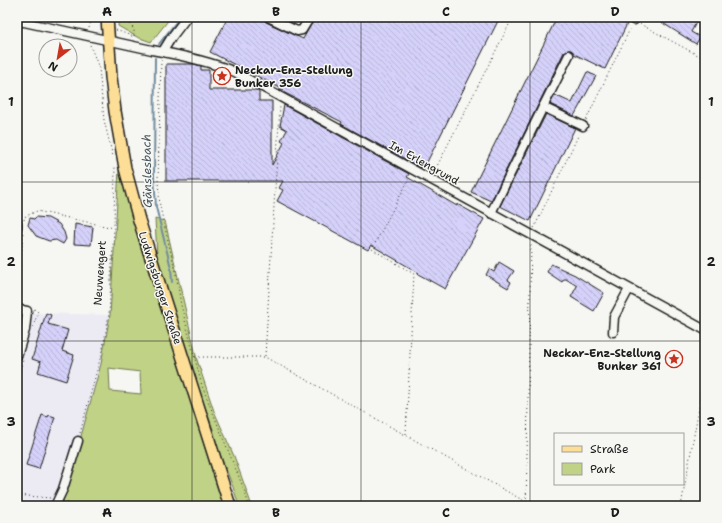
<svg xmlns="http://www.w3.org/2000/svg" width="722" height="523" font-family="'Shantell Sans',sans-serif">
  <defs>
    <pattern id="building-back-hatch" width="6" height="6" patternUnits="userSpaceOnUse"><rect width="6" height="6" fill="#d5d1fa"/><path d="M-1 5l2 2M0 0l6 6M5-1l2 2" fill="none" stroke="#b6b3d6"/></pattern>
  </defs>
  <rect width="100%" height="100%" fill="#f6f6f2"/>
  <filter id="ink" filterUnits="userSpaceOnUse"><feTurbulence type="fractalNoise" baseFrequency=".025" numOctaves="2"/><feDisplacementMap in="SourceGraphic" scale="8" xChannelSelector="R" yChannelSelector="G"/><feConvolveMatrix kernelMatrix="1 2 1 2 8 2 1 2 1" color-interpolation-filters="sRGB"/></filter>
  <g filter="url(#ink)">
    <!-- built -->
    <path fill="#ecebf4" d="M17 311 35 313 110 315 101 364 75 460 63 501 59 496 54 506H17Z"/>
    <!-- green -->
    <g fill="#c0d286" stroke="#6e7751" fill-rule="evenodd">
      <path d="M118 17H171L151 42 137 37 118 26Z"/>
      <path d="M119 170 121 171 142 252 159 300 223 506H67L63 501 101 364 110 315ZM109 368 140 372 141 394 110 391Z"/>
      <path d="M155 219 165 221 197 360 214 411 234 456 252 506H239L233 487 218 449 213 429 190 366 151 250 157 256Z"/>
    </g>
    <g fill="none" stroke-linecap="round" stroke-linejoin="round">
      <!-- stream -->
      <g stroke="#718c9f" stroke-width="2">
        <path d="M159 44 180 17"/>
        <path d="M155 58 154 177 156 207 171 268 172 282"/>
      </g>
    </g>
    <!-- building -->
    <g fill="url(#building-back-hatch)" stroke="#1c1c1c">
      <path d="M228 17H263L266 22 303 39 315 17H500L424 168 414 164 341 124 342 122 279 90H284L210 52Z"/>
      <path d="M557 17H613L627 24 605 69 574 54 571 50H568L564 52 491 201 471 192Z"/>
      <path d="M653 17H699L691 32 700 37 696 44Z"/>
      <path d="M166 64H194L201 66V70H209V90H256L259 92V101H272V165L284 143 281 141 287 130 280 126 284 105 409 174 407 177 457 206V204L484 219 445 289 418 274 419 273 371 245 368 250 277 201 283 190 279 188 283 181H166Z"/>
      <path d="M587 72 596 76 574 116 550 104 555 95 572 103Z"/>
      <path d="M546 114 575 128 530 221 500 206Z"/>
      <path d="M36 217 48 218 59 224 64 232 66 239 63 244 56 240 49 241 36 236 28 225 30 218 34 219Z"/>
      <path d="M75 224 93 227 91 245 74 244Z"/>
      <path d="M499 262 514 271 508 280 511 282 508 288 486 275 489 269 494 272Z"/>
      <path d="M551 264 575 275 604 293 594 311 571 297 577 286 566 279H564L562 282 547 272Z"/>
      <path d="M46 313 51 315 48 324 68 330 62 351 74 355 66 381 38 372 41 362 32 359Z"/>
      <path d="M42 415 48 417 49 415 55 417 39 469 26 465Z"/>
    </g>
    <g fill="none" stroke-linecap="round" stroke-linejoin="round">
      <defs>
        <g id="minor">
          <path d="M268 17 297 31 302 30 310 17"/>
          <path d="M628 17 634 20"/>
          <path d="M17 22H24C67 31 109 41 152 50 180 55 209 61 235 72L705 330"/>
          <path d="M163 51 171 38 187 17"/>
          <path d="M543 107 569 55"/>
          <path d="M491 213 543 107 583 126"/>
          <path d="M17 227V223"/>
          <path d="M17 309 27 311 25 330 17 356"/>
          <path d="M613 332 614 317 629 289"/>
          <path d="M55 506 63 489 78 441"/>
        </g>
        <path id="major" d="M107 17 111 77 115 111 125 168 139 220 230 506"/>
      </defs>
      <!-- minor casing -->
      <use href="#minor" stroke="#1c1c1c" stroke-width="11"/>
      <!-- major casing -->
      <use href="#major" stroke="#1c1c1c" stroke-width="14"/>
      <!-- path -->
      <g stroke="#1c1c1c" stroke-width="1" stroke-dasharray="1 3" stroke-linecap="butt">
        <path d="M126 17 134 30V36"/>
        <path d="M640 24 705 59"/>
        <path d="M89 28 92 17"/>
        <path d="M116 30 134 37"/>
        <path d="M90 45 99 68 104 120 113 157"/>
        <path d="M161 60 158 181 160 207 176 274 181 305 202 386 245 492 249 506"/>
        <path d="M586 120 631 27"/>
        <path d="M434 172 513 17"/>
        <path d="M24 220V217L37 211 114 228"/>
        <path d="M534 228 579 134"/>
        <path d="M18 302 23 231"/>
        <path d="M33 327 38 312 34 309"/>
        <path d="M265 356 280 106"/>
        <path d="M195 357H265L526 502"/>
        <path d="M17 381 23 360"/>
        <path d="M80 433 103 348 109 314 114 228 115 166"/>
        <path d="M406 434 414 274 372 249 410 177"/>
        <path d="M17 495 50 498"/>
        <path d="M67 502 70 506"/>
        <path d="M526 506 531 243"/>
        <path d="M681 506 705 375"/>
      </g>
      <!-- minor -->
      <use href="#minor" stroke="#f6f6f2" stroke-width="8"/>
      <!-- major -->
      <use href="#major" stroke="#fcde96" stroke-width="11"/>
    </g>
  </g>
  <!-- grid -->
  <path fill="none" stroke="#1c1c1c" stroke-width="1" stroke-opacity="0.55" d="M192 17V506M361 17V506M530 17V506M17 182H705M17 341H705"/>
  <!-- icons -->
  <defs>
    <symbol id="sight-ring" viewBox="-11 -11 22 22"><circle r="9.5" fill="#f6f6f2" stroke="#c8321e" stroke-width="1.5"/><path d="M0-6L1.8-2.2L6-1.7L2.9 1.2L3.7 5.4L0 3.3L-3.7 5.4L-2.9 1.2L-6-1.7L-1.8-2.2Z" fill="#c8321e"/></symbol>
  </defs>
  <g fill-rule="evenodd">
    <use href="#sight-ring" x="212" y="66" width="20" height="20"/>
    <use href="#sight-ring" x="664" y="349" width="20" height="20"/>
  </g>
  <g text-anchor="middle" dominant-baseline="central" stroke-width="3" stroke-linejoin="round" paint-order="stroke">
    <!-- poi labels -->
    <g font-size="11" font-weight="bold" fill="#1c1c1c" stroke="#f6f6f2" text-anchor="start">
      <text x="235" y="70">Neckar-Enz-Stellung<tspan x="235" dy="13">Bunker 356</tspan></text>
      <text x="661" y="353" text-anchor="end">Neckar-Enz-Stellung<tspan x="661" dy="13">Bunker 361</tspan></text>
    </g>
    <!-- street labels -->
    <g font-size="11" fill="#1c1c1c" stroke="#f6f6f2">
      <text transform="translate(424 163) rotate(29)">Im Erlengrund</text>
      <text transform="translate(100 273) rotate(-86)">Neuwengert</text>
      <text transform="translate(160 288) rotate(72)">Ludwigsburger Straße</text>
    </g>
    <!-- water labels -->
    <g font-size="12" font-style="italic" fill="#47545d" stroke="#f6f6f2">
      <text transform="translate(147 171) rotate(-91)">Gänslesbach</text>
    </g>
  </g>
  <!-- margin -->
  <rect width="722" height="523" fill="none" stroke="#f6f6f2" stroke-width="44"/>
  <!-- legend -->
  <rect x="554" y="433" width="130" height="52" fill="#f6f6f2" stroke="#9f9f9c"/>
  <rect x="562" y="446" width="20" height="6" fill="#fcde96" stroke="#9f9f9c"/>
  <text x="590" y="453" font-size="12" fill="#1c1c1c">Straße</text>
  <rect x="562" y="463" width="20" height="12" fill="#c0d286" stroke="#9f9f9c"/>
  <text x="590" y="473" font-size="12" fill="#1c1c1c">Park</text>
  <!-- north arrow -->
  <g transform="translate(58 58) rotate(211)"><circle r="19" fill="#f6f6f2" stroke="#9f9f9c"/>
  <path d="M0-3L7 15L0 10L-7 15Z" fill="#c8321e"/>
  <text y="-6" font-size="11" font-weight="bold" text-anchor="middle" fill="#1c1c1c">N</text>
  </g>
  <rect x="22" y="22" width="678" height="479" fill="none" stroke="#1c1c1c" stroke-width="1.5"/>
  <g font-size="13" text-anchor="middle" font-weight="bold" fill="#1c1c1c">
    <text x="107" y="16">A</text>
    <text x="276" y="16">B</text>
    <text x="446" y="16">C</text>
    <text x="615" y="16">D</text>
    <text x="11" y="106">1</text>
    <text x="711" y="106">1</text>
    <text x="11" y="266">2</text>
    <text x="711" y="266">2</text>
    <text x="11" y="426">3</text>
    <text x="711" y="426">3</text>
    <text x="107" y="517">A</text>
    <text x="276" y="517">B</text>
    <text x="446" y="517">C</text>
    <text x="615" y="517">D</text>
  </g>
</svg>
